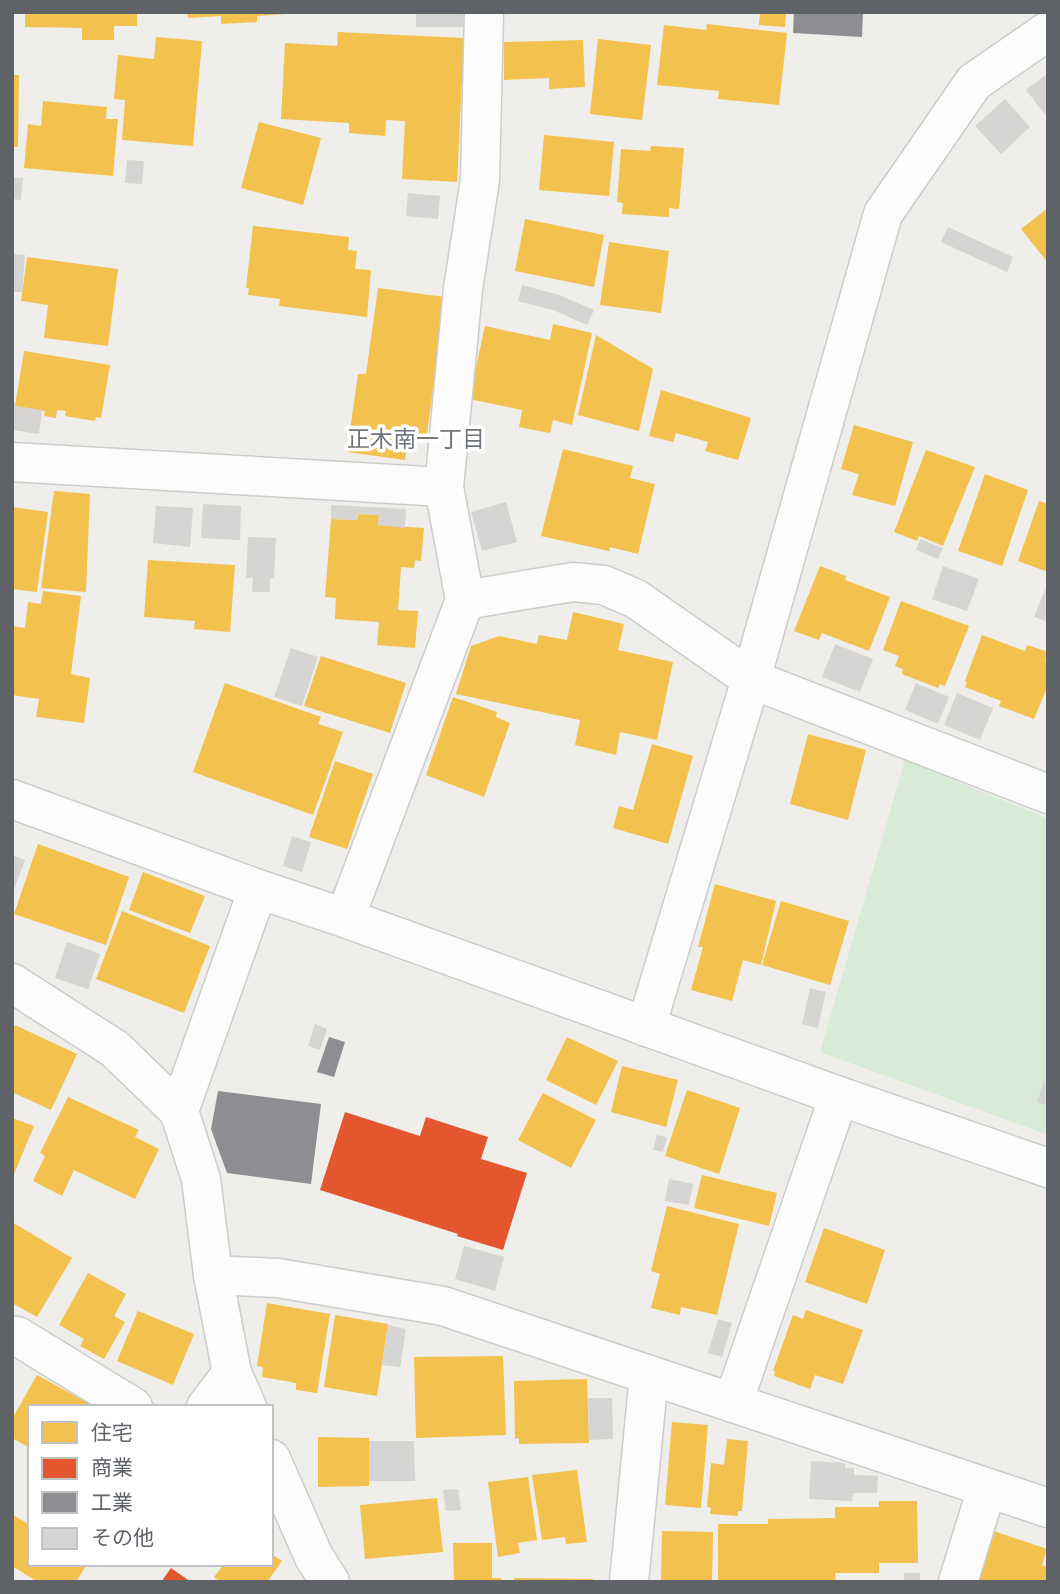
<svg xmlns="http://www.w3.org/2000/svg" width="1060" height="1594" font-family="'PT Sans Narrow','Noto Sans JP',sans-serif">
  <rect width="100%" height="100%" fill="#efeeea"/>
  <!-- green -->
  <path fill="#d8ebd6" d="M905 760 1048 819V1135L820 1052Z"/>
  <!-- homes -->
  <g fill="#f2c14e">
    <path d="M25 12H137V26H114V40H82V28L25 27Z"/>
    <path d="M187 12H286V14L257 16V22L221 24V16L188 18Z"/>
    <path d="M760 12H786L785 27 759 25Z"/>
    <path d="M707 24 787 33 779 105 718 99 719 91 657 85 664 25 706 30Z"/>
    <path d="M338 32 464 38 457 182 402 179 405 121 386 120 385 136 349 133V123L281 119 285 43 337 46Z"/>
    <path d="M156 37 202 41 193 146 122 140 125 100 114 99 118 55 154 59Z"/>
    <path d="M598 39 651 45 642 120 590 114Z"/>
    <path d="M583 40 585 87 549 89V78L504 80V42Z"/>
    <path d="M12 75H19L18 147H12Z"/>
    <path d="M43 101 107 107 106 119H118L113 176 24 168 28 124 41 126Z"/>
    <path d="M259 122 321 138 303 205 241 188Z"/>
    <path d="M544 135 614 142 609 196 539 190Z"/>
    <path d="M651 146 684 148 679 209 669 208V217L622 214 623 203 617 202 621 149 650 151Z"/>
    <path d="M1048 208V263L1021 229Z"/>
    <path d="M525 219 604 235 594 287 515 271Z"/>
    <path d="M253 226 349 237 348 250 357 251 355 269 371 270 367 317 279 306 280 299 248 295 249 288H246Z"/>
    <path d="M609 242 669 251 661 313 600 305Z"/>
    <path d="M27 257 118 269 108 346 44 338 48 305 21 301Z"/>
    <path d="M378 288 445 297 426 442 408 440 405 460 347 452 358 374H366Z"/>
    <path d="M553 324 592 333 572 425 553 420 550 433 519 427 522 410 469 399 485 326 550 340Z"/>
    <path d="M596 335 653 369 639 431 578 415Z"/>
    <path d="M24 351 110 365 101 418 96 417 95 421 65 416 66 411 57 410 56 418 44 416 45 411 15 406Z"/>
    <path d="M661 390 751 418 738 460 705 451 708 442 676 433 673 442 649 436Z"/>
    <path d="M854 425 913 442 895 506 852 495 859 474 841 469Z"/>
    <path d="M563 449 633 466 630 478 655 484 638 554 610 547 609 551 541 536Z"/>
    <path d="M926 450 975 467 943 546 919 536 917 541 894 532Z"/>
    <path d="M985 474 1028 490 1002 566 958 551Z"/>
    <path d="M54 491 90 494 86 592 41 588Z"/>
    <path d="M1039 501 1048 504V572L1018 561Z"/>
    <path d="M12 507 48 512 37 592 12 589Z"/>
    <path d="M358 514 379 515 378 525 424 528 421 561 415 560 414 568 401 567 398 610 418 611 415 648 377 645 379 622 335 619 336 598 325 597 331 519 357 520Z"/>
    <path d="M148 560 235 565 230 632 194 629 195 621 144 617Z"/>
    <path d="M820 566 846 576 845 580 890 597 869 651 822 633 819 640 794 631Z"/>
    <path d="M43 591 81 596 71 674 90 678 84 723 36 717 39 699 12 695V626L25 628 28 602 41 604Z"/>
    <path d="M901 601 969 626 945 686 940 684 938 688 902 674 903 669 895 666 899 656 883 650Z"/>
    <path d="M573 612 624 624 618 650 673 662 657 740 620 732 616 755 575 745 580 720 456 694 471 646 499 636 537 644 539 635 567 640Z"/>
    <path d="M982 635 1025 651 1027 645 1048 652 1045 660 1048 661V685L1034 719 999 706 1001 701 965 687 967 682 965 681Z"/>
    <path d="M321 656 406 683 390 733 304 706Z"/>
    <path d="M225 683 321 717 318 724 343 732 313 815 193 772Z"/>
    <path d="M453 697 497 712 496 717 510 723 484 797 426 775Z"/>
    <path d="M808 734 866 750 848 820 790 804Z"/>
    <path d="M652 744 693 756 668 844 613 828 619 806 633 810Z"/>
    <path d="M335 761 373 774 347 849 309 837Z"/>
    <path d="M38 844 129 877 106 945 14 914Z"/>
    <path d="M143 872 205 896 190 933 129 910Z"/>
    <path d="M715 884 776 901 761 965 743 960 732 1001 691 990 703 947H698Z"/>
    <path d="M781 901 849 921 830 985 762 965Z"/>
    <path d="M122 911 210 946 184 1013 96 979Z"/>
    <path d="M15 1025 77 1054 51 1110 12 1092V1032Z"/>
    <path d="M567 1037 618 1061 596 1105 546 1080Z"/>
    <path d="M622 1066 678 1080 666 1127 611 1112Z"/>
    <path d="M687 1090 740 1108 719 1174 665 1156Z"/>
    <path d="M543 1093 596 1120 571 1168 518 1140Z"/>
    <path d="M68 1097 139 1130 135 1137 159 1149 135 1199 74 1170 62 1196 33 1181 45 1156 40 1153Z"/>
    <path d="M12 1118 34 1126 12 1179Z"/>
    <path d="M702 1175 777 1193 769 1226 694 1208Z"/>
    <path d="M667 1206 739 1224 717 1315 681 1307 680 1315 651 1308 660 1274 651 1271Z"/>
    <path d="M12 1222 72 1258 37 1317 12 1303Z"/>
    <path d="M824 1228 885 1250 867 1304 805 1282Z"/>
    <path d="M88 1273 126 1294 114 1316 125 1322 104 1359 80 1346 84 1339 59 1325Z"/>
    <path d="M267 1303 330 1314 317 1393 296 1390V1383L262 1377 263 1367 257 1366Z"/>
    <path d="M806 1310 863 1330 843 1384 815 1375 810 1389 774 1376 775 1371H773L793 1315 803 1319Z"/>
    <path d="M138 1311 194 1334 173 1385 117 1361Z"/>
    <path d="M335 1315 388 1324 377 1396 324 1387Z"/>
    <path d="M503 1356 506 1435 416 1438 414 1357Z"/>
    <path d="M37 1375 90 1404 89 1407H30V1448L12 1438V1419Z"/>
    <path d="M587 1379 589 1443 519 1444V1438L515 1439 514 1381Z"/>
    <path d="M672 1422 708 1425 701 1508 665 1505Z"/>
    <path d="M318 1437 369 1438V1486L318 1487Z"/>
    <path d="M727 1439 748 1441 742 1511H738V1516L710 1514 711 1508 707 1507 711 1463 724 1465Z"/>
    <path d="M577 1470 587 1542 566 1544 565 1537 542 1540 532 1475Z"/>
    <path d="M528 1477 537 1540 518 1543 520 1553 498 1557 488 1482Z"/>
    <path d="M437 1498 443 1552 365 1559 360 1505Z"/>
    <path d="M879 1501H917L918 1563H879V1573H835L836 1582H718V1524H768V1519L835 1518V1507H879Z"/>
    <path d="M13 1515 30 1525V1564H87L76 1582H38L12 1566Z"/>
    <path d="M988 1529 1047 1549 1042 1565 1048 1567V1582H970Z"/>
    <path d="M662 1531 713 1532 712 1582H661Z"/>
    <path d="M453 1543H492V1578H501V1582H454Z"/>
    <path d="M271 1554 282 1561 267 1582H221L214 1577 224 1564H271Z"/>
    <path d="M514 1578 593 1579V1582H514Z"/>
  </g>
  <!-- shops -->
  <g fill="#e4572e">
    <path d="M345 1112 420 1136 426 1117 488 1137 481 1159 527 1173 503 1250 457 1236 458 1234 320 1190Z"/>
    <path d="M171 1568 191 1582H161Z"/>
  </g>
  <!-- industry -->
  <g fill="#8d8d92">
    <path d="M794 12H863L862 37 793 33Z"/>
    <path d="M329 1037 345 1042 334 1077 317 1072Z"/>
    <path d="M218 1091 321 1104 311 1184 227 1173 211 1129Z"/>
  </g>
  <!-- building -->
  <g fill="#d6d5d3">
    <path d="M416 12H464L463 27H416Z"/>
    <path d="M1048 73V118L1026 90Z"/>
    <path d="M1005 99 1030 127 1001 154 975 126Z"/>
    <path d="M127 160 144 161 142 184 125 183Z"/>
    <path d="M12 177 23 178 21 200 12 199Z"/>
    <path d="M408 193 440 196 438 219 406 216Z"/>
    <path d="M948 227 1013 257 1007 272 941 242Z"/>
    <path d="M12 254 25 255 22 292H12Z"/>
    <path d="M522 285 559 295 594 310 587 325 553 310 518 301Z"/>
    <path d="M12 403H16L15 406 42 410 39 434 12 430Z"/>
    <path d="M506 502 517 542 482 551 471 512Z"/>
    <path d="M203 504 241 506 240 540 201 538Z"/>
    <path d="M331 505 406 509 405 528 378 525 379 515 358 514 357 520 331 519Z"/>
    <path d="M156 506 193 508 190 547 153 543Z"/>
    <path d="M248 537 276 538 274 578H270V592H252L253 578H246Z"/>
    <path d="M920 539 943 548 938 559 916 550Z"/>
    <path d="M943 566 979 579 967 611 932 599Z"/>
    <path d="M1048 582V622L1034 617Z"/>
    <path d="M835 644 873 659 860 692 822 677Z"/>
    <path d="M291 648 318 657 302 706 274 697Z"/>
    <path d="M916 683 949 697 938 724 905 710Z"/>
    <path d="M957 693 993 708 980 740 944 725Z"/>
    <path d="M292 836 311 842 302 872 283 866Z"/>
    <path d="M12 855 25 860 13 893H12Z"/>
    <path d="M67 942 100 954 88 989 55 978Z"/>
    <path d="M810 988 826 992 818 1028 802 1024Z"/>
    <path d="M315 1024 327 1029 320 1050 308 1046Z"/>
    <path d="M1044 1080 1048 1082V1106L1037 1102Z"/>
    <path d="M657 1135 667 1137 663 1152 653 1150Z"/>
    <path d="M669 1179 693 1184 689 1205 665 1201Z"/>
    <path d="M464 1246 504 1257 495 1291 455 1279Z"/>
    <path d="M718 1319 732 1323 722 1357 708 1353Z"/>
    <path d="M388 1325 406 1329 400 1367 382 1365Z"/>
    <path d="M588 1398H612L613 1439 589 1440Z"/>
    <path d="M369 1441H414L415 1481H369Z"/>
    <path d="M811 1461 845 1463V1468H854V1475L878 1476 877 1493H853L852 1501 809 1499Z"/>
    <path d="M458 1489 461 1510 446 1511 443 1490Z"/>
    <rect x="904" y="1573" width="16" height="9"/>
  </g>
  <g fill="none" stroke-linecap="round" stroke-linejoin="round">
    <defs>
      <g id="minor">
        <path d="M12 462 444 487"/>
        <path d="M465 600 573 582 604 585 636 599 751 679 1048 794"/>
        <path d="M12 799 258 889 345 918 839 1096 1048 1168"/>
        <path d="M345 918 465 600 444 487 463 289 480 180 484 12"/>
        <path d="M12 983 115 1049 179 1111"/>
        <path d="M646 1027 751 679 883 214 974 82 1048 31"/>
        <path d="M213 1275 278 1278 443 1306 1048 1508"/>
        <path d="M17 1336 133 1407"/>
        <path d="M733 1403 839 1096"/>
        <path d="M206 1407 232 1373"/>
        <path d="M247 1407 232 1373 213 1275 201 1179 179 1111 258 889"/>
        <path d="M271 1459 314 1557 330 1582"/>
        <path d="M629 1582 649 1375"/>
        <path d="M958 1582 987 1488"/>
      </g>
    </defs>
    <!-- minor casing -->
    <use href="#minor" stroke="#cbcccc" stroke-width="41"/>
    <!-- minor -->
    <use href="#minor" stroke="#fdfcfc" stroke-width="38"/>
  </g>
  <g text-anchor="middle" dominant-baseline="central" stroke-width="7" stroke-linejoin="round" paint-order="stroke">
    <!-- neighbourhood labels -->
    <g font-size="23" fill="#70757a" stroke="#fff">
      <text x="416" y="438">正木南一丁目</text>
    </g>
  </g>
  <!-- border -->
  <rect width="1060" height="1594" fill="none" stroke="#5f6368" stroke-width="28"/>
  <!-- legend -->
  <rect x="28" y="1405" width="245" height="161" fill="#ffffff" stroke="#bfc1c3" stroke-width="2"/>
  <rect x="42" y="1422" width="35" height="21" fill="#f2c14e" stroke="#bfc1c3" stroke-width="2"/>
  <text x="91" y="1440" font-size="21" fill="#5f6368">住宅</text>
  <rect x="42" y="1458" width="35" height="21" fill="#e4572e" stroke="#bfc1c3" stroke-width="2"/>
  <text x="91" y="1475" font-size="21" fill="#5f6368">商業</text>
  <rect x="42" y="1492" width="35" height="21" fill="#8d8d92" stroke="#bfc1c3" stroke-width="2"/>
  <text x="91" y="1510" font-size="21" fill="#5f6368">工業</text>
  <rect x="42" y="1528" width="35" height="21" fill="#d6d5d3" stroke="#bfc1c3" stroke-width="2"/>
  <text x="91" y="1545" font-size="21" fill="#5f6368">その他</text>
</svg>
